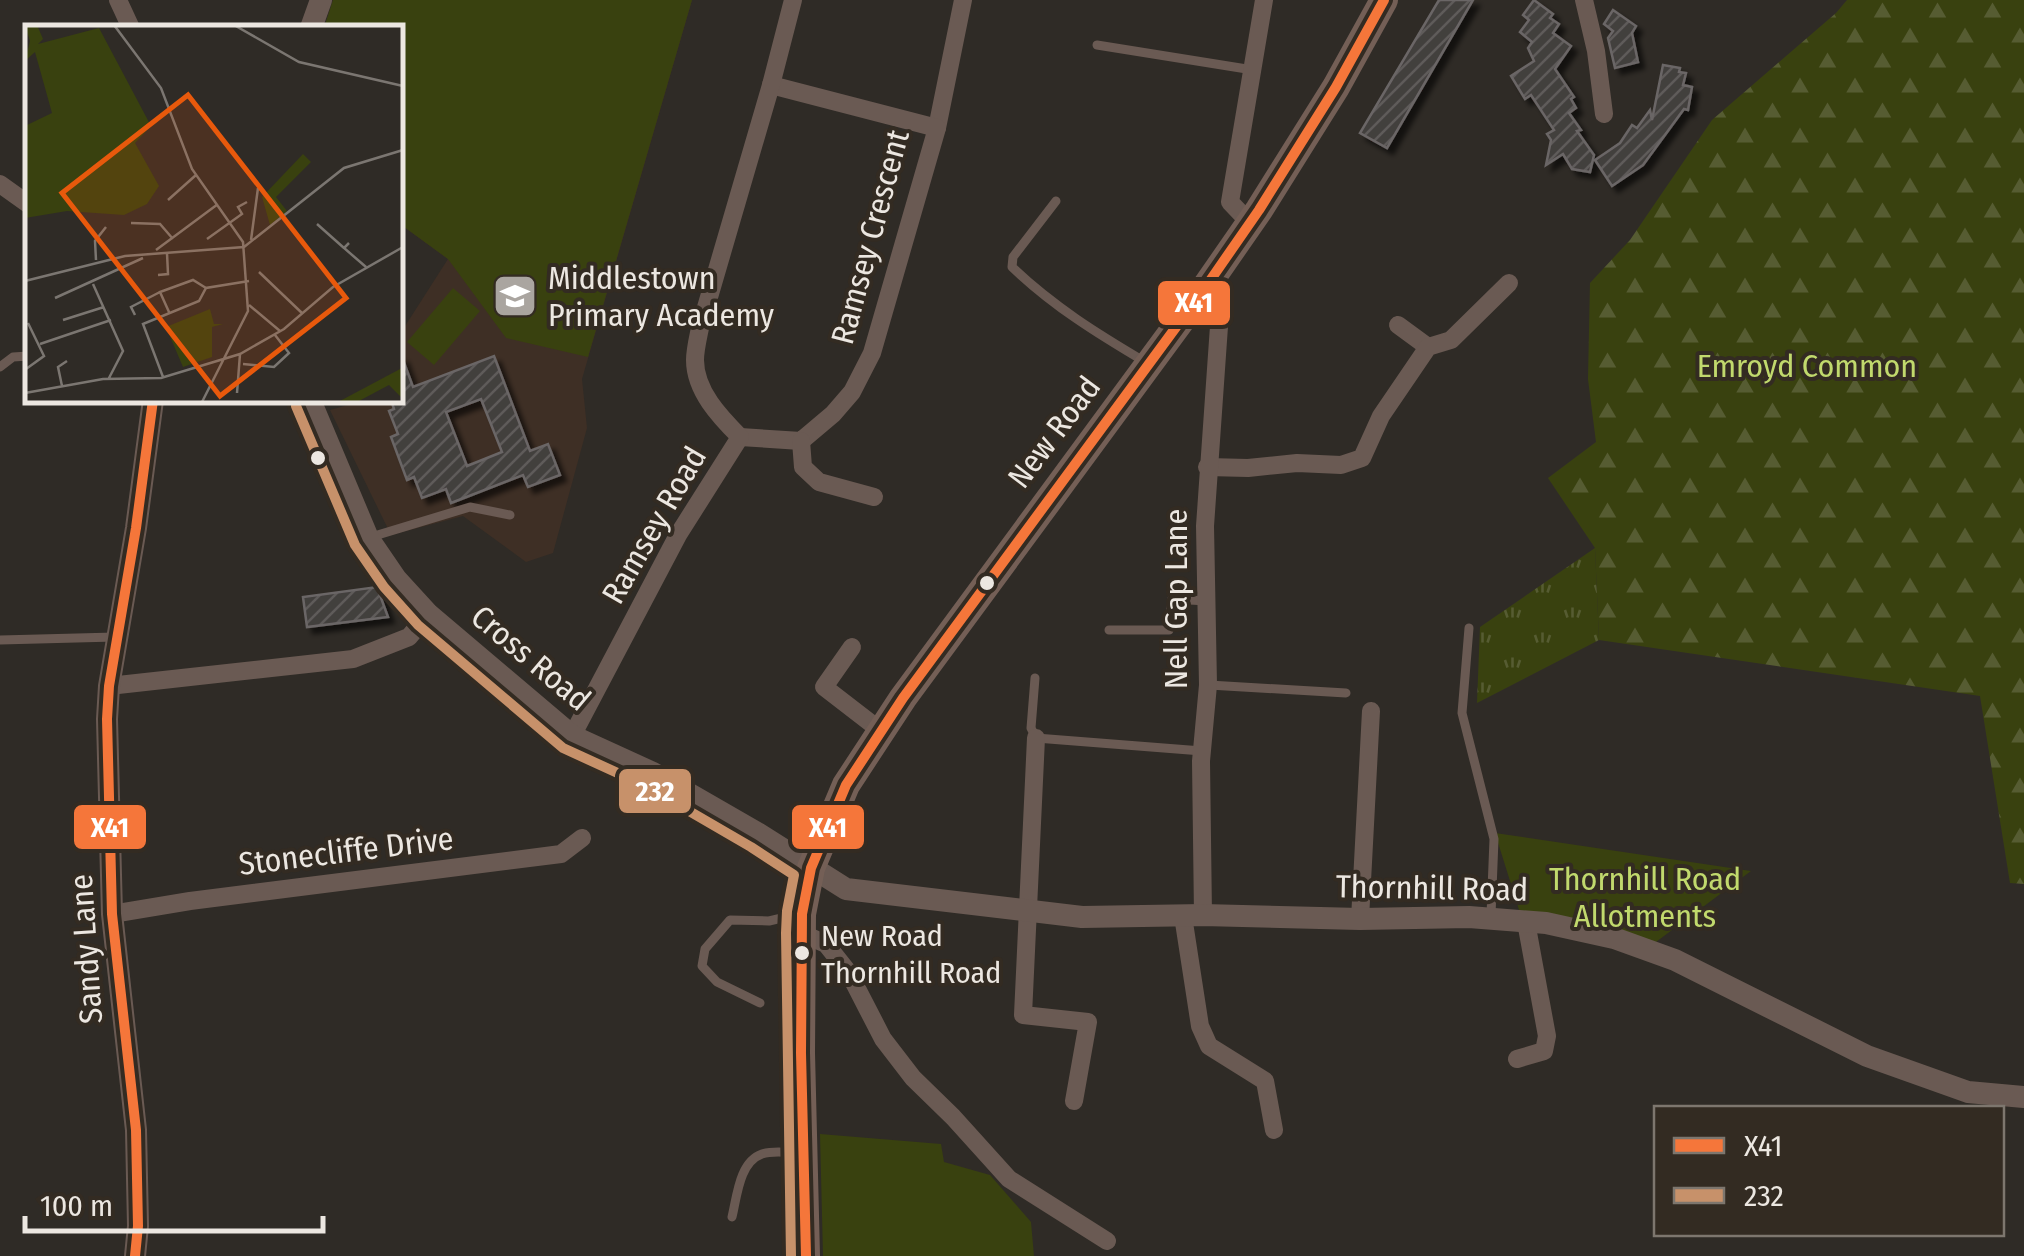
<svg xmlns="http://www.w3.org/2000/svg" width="2024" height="1256" font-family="'Fira Sans Condensed',sans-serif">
  <defs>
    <pattern id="grass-tufts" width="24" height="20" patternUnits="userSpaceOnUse" patternTransform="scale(2.5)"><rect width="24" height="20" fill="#39410f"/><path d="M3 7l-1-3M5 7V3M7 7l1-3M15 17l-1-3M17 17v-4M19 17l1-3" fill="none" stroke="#565c32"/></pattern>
    <pattern id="forest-firs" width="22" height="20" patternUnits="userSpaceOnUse" patternTransform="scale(2.5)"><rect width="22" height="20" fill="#39410f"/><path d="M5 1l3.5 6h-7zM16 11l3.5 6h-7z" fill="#565c32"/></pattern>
    <pattern id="building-hatch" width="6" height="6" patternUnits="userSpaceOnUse" patternTransform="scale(2.5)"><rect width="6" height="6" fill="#433f3e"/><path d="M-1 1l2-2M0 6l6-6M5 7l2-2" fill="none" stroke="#5e5b5a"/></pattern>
    <filter id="shadow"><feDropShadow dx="6" dy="6" stdDeviation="2.5" flood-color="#0009"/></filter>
  </defs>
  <rect width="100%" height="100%" fill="#2f2b26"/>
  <!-- education -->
  <path fill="#3e2f25" d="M333 0H692L582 379 587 428 553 553 526 562 463 516 391 535 330 410 355 403 357 400H400V334L448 259 400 224V28H324Z"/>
  <!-- grass -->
  <path fill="url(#grass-tufts)" d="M1595 548 1599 640 1477 703 1480 627Z"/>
  <!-- forest -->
  <path fill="url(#forest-firs)" d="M1847 0H2024V884L2010 883 1980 696 1599 640 1595 548 1548 478 1596 442 1588 379 1590 283 1630 240 1712 120 1836 13Z"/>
  <!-- green -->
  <g fill="#39410f">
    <path d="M333 0H692L588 357 506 338 448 259 400 224V28H324Z"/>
    <path d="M453 288 480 311 434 365 407 342Z"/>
    <path d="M1495 833 1751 871 1656 942 1520 913Z"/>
    <path d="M820 1134 941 1144 944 1162 990 1175 1031 1222 1034 1256H823Z"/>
  </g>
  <!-- building -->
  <g fill="url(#building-hatch)" stroke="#6b6666" stroke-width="2.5" fill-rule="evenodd" filter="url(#shadow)">
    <path d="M1439 0H1473L1387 148 1360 133Z"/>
    <path d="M1534 0 1553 14 1550 18 1559 24 1553 33 1571 46 1555 69 1574 97 1571 99 1576 108 1569 113 1581 130 1577 131 1594 155 1590 172 1572 169 1563 154 1546 165 1551 140 1547 134 1554 130 1531 95 1525 99 1511 76 1534 61 1528 48 1532 42 1520 32 1529 20 1523 15Z"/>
    <path d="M1613 10 1636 26 1632 33 1638 62 1615 68 1608 38 1613 31 1604 24Z"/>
    <path d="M1663 65 1680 68 1679 72 1686 73 1683 85 1692 87 1688 110 1684 109 1643 165 1612 186 1595 160 1620 143 1632 125 1637 128 1650 110 1652 120Z"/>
    <path d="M494 356 530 451 548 444 560 475 528 487 523 475 451 503 446 489 422 498 414 477 407 480 391 437 398 434 389 411 394 409 391 400H400V357H402L413 387ZM481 399 502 452 467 466 446 412Z"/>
    <path d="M377 587 388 617 307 627 303 597Z"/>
  </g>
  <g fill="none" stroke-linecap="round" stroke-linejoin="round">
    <!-- service -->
    <g stroke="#6a5a53" stroke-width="9">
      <path d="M1097 45 1253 70"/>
      <path d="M1056 201 1013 257 1012 267C1054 307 1098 334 1147 363"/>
      <path d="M0 367 13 357 28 356"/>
      <path d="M371 537 470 507 510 515"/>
      <path d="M1469 628 1462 713 1494 839 1491 915"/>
      <path d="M1109 630H1169L1172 599 1207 601"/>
      <path d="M0 640 115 637"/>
      <path d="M1035 678 1031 728 1036 738 1202 751"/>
      <path d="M1209 685 1346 693"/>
      <path d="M760 1003 717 982 702 966 705 949 730 920 769 921 799 914"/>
      <path d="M732 1217C737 1197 739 1162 762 1154 773 1150 789 1153 802 1153"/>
    </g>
    <!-- minor -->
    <g stroke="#6a5a53" stroke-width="18">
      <path d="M118 0 131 28"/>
      <path d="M1584 0 1596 51 1604 114"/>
      <path d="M937 128 963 0"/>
      <path d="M0 184 28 204"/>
      <path d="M1250 223 1230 202 1264 0"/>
      <path d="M1398 325 1428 347"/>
      <path d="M740 437 801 441 833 414 852 392 872 353 937 128 771 85"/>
      <path d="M801 441 803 467 819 482 874 497"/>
      <path d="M1207 467 1248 468 1297 463 1341 465 1362 458 1381 416 1428 347 1451 340 1509 283"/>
      <path d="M852 647 824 687 881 731"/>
      <path d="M109 686 353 659 409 637 428 614"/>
      <path d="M572 736 678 535 740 437C720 417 695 391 695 360 695 350 698 338 700 328L771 85 793 0"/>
      <path d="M1036 738 1023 1015 1088 1022 1074 1101"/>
      <path d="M112 914 190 901 561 854 582 838"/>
      <path d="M1203 915 1201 761 1208 685 1205 526 1220 312 1207 285"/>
      <path d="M1183 916 1200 1026 1209 1046 1265 1081 1274 1130"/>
      <path d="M1360 919 1371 711"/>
      <path d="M801 933 826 944 849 973 883 1039 913 1078 953 1117 1009 1179 1107 1241"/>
      <path d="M1517 1059 1544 1051 1547 1036 1526 922"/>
    </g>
    <!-- tertiary -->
    <g stroke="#6a5a53" stroke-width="22">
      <path d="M311 28 321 0"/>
      <path d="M310 400 368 538 396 579 428 614 572 736 653 773 759 834 846 889 1082 917 1203 915 1360 919 1469 917 1546 923 1614 938 1675 960 1867 1056 1968 1092 2024 1097"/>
      <path d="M135 1256 138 1226 136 1130 112 914 107 719 109 686 136 528 153 400"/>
    </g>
    <!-- trunk -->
    <path stroke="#745f56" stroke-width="28" d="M806 1256 801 1053 802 914 811 868 846 785 903 698 1207 285 1259 210 1336 87 1384 0"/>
    <defs>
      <g id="bus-1">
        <path d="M135 1256 138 1226 136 1130 112 914 107 719 109 686 136 528 153 400"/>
        <path d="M806 1256 801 1053 802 914 811 868 846 785 903 698 1207 285 1259 210 1336 87 1384 0"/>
      </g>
      <path id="bus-2" d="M296 406 355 545 384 587 418 625 563 748 646 786 751 847 794 875 787 911 786 933 791 1256"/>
    </defs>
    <!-- bus-1 casing -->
    <use href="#bus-1" stroke="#332b22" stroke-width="18"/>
    <!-- bus-2 casing -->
    <use href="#bus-2" stroke="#332b22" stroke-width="18"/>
    <!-- bus-1 -->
    <use href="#bus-1" stroke="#f5763a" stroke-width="10"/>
    <!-- bus-2 -->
    <use href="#bus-2" stroke="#c7916a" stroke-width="10"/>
  </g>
  <!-- icons -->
  <defs>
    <symbol id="school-square" viewBox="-11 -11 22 22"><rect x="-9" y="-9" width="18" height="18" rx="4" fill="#aaa5a0" stroke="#332b22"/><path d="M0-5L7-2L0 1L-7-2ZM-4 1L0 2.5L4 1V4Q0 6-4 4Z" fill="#fff"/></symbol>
  </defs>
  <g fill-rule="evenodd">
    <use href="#school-square" x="490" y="271" width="50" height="50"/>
  </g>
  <!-- markers -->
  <g fill="#ece7e1" stroke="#332b22" stroke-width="4">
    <circle cx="318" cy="458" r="9"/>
    <circle cx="987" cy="583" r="9"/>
    <circle cx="802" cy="953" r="9"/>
  </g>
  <g text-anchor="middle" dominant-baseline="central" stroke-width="8" stroke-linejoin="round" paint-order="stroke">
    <!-- bus labels -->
    <g font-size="30" fill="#ece7e1" stroke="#332b22" text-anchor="start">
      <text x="821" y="936">New Road<tspan x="821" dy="37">Thornhill Road</tspan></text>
    </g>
    <!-- street labels -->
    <g font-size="32" fill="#ece7e1" stroke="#332b22">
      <text transform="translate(870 237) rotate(-75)">Ramsey Crescent</text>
      <text transform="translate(1054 432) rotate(-53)">New Road</text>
      <text transform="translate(654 525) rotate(-60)">Ramsey Road</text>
      <text transform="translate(1176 599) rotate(-90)">Nell Gap Lane</text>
      <text transform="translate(531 658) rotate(40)">Cross Road</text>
      <text transform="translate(346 851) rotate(-7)">Stonecliffe Drive</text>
      <text transform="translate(1432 888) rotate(1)">Thornhill Road</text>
      <text transform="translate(86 949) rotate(-94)">Sandy Lane</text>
    </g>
    <!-- poi labels -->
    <g font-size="32" fill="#ece7e1" stroke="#332b22" text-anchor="start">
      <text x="548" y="278">Middlestown<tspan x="548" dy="37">Primary Academy</tspan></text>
    </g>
    <!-- park labels -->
    <g font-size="32" fill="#c1d96d" stroke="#332b22">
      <text x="1807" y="366">Emroyd Common</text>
      <text x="1645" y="879">Thornhill Road<tspan x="1645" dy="37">Allotments</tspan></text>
    </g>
  </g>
  <!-- overview -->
  <g transform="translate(25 25)">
    <rect width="378" height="378" fill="#2f2b26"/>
    <path d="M0 0H12L18 14 13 19 74 3 126 101 110 118 134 161 122 179 99 190 42 186 0 193V101L27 88 10 27 0 36 5 16ZM377 343V373L364 360 332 377H313Z" fill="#39410f"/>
    <path d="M278 129 286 137 251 172 262 186 245 200 237 172ZM185 284 189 299H198L187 302V332L158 342 141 302Z" fill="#39410f"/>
    <path fill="none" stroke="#7b7671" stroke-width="2.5" d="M89 0 136 63 167 144 218 217 223 286 177 377M209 0 274 37 378 61M143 175 171 150M106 198 135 199 148 214M292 199 319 223M182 214 217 189 213 182 222 177M226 215 233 163M324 218 319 223 341 242M131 225 193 179M71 235 70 216 81 202M234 247 278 289M133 250 143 249 142 228M0 256 100 231 219 222 319 143 378 125M68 259 98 326 84 353M30 273 118 233M224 280 255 306M144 287 135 267 168 255 181 263M110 290 106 282 135 267M38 295 79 282M15 319 86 295M218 339 249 342 264 328 250 310M1 344 19 331 3 298M138 352 118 299 174 276 181 263 224 256M37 361 33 342 42 336M0 368 78 354 136 353 215 329 259 304 308 262 378 222M212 368 215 329"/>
    <path fill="#e8590c" fill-opacity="0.15" stroke="#e8590c" stroke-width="5" d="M163 70 321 273 195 371 37 168Z"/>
    <rect width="378" height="378" fill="none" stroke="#ece7e1" stroke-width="5"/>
  </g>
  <g stroke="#332b22" stroke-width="4">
    <rect x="1156" y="279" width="76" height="48" rx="10" fill="#f5763a"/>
    <rect x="617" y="767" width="76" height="48" rx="10" fill="#c7916a"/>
    <rect x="72" y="803" width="76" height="48" rx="10" fill="#f5763a"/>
    <rect x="790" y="803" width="76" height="48" rx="10" fill="#f5763a"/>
  </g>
  <g font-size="28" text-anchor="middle" font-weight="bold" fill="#fff">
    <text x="1194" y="312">X41</text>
    <text x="655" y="801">232</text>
    <text x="110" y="837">X41</text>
    <text x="828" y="837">X41</text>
  </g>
  <!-- legend -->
  <rect x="1654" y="1106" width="350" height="130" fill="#332b22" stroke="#7d766e" stroke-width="2.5"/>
  <rect x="1674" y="1138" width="50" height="15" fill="#f5763a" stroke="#7d766e" stroke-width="2.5"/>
  <text x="1744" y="1156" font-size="30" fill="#ece7e1">X41</text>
  <rect x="1674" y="1188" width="50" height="15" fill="#c7916a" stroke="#7d766e" stroke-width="2.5"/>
  <text x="1744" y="1206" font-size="30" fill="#ece7e1">232</text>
  <!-- scale -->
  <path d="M25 1216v15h298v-15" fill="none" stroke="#ece7e1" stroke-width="5"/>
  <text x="40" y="1216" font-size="30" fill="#ece7e1" stroke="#332b22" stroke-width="8" paint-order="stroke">100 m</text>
</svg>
